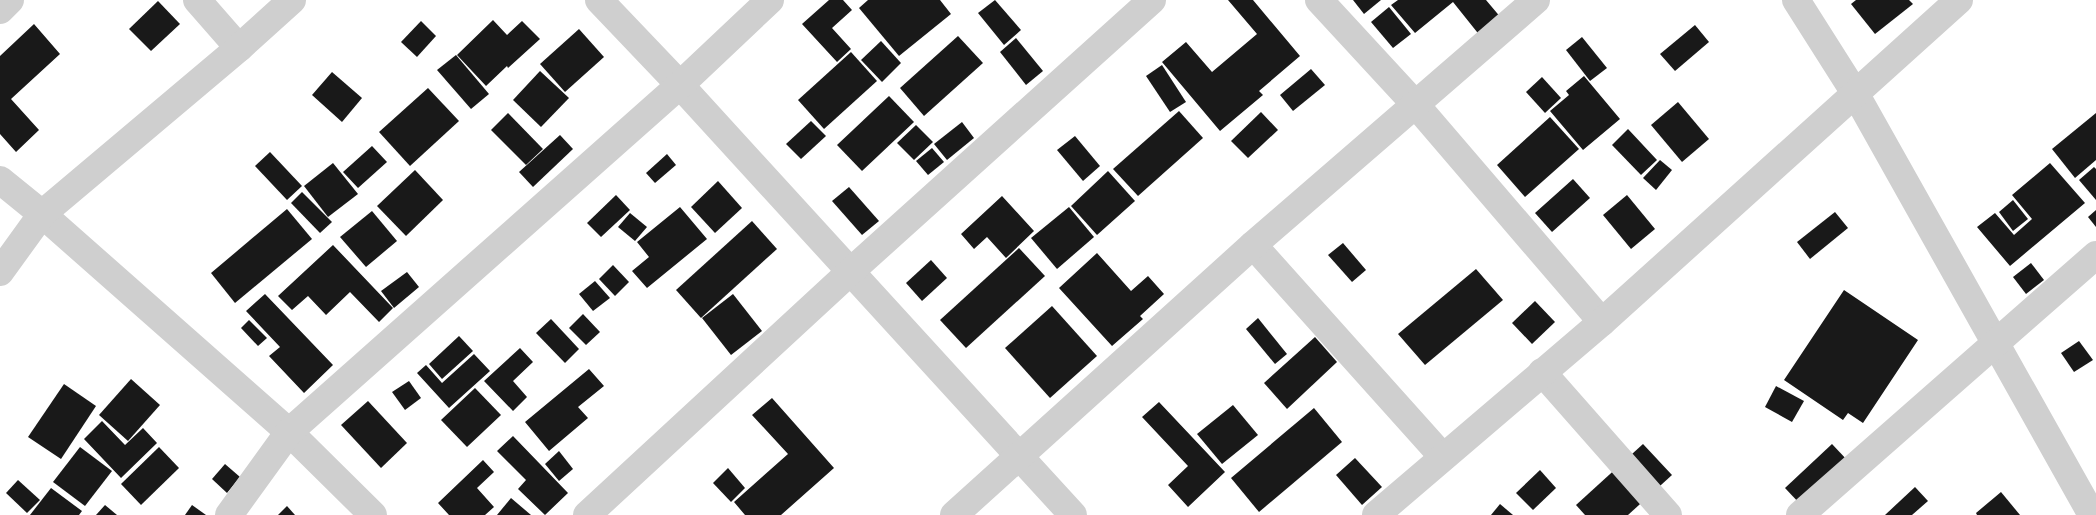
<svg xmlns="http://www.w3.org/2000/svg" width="2096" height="515" font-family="'Nunito Sans',sans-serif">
  <rect width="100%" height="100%" fill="#fff"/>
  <!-- building -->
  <g fill="#191919">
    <path d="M829 0H843L852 10 832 28 851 49 837 62 802 24Z"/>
    <path d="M868 0H940L951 14 899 56 859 8Z"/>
    <path d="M995 0 1021 30 1004 45 978 13Z"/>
    <path d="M1228 0H1253L1300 56 1259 91 1263 95 1220 131 1162 62 1186 42 1212 72 1257 34Z"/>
    <path d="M1353 0H1381L1364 14Z"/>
    <path d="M1398 0H1486L1502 19 1481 37 1453 2 1415 33 1391 5Z"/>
    <path d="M1856 0H1909L1913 4 1875 34 1851 4Z"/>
    <path d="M158 1 180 24 151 51 129 29Z"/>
    <path d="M1389 7 1411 34 1393 48 1371 22Z"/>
    <path d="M493 20 507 35 522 21 540 39 508 68 507 66 486 86 457 55Z"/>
    <path d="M421 21 436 36 417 57 401 42Z"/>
    <path d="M34 24 60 54 11 99 39 130 16 152 0 134V56Z"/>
    <path d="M1695 25 1709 42 1675 71 1660 54Z"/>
    <path d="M579 29 604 57 565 92 540 64Z"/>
    <path d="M958 36 983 63 924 116 900 88Z"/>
    <path d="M1582 37 1607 68 1590 81 1566 50Z"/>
    <path d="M1016 38 1043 71 1026 85 1000 52Z"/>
    <path d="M881 41 901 63 882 82 861 60Z"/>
    <path d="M851 52 877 81 824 129 798 100Z"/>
    <path d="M456 55 489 94 471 109 437 70Z"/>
    <path d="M1162 65 1186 102 1170 112 1146 76Z"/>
    <path d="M1311 69 1325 85 1293 111 1280 95Z"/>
    <path d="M540 71 569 98 541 127 513 100Z"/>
    <path d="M332 72 362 98 342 122 312 95Z"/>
    <path d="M1584 76 1620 119 1583 150 1550 111 1569 95 1566 91Z"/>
    <path d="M1542 77 1561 98 1545 113 1526 92Z"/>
    <path d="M428 88 459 121 410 166 379 132Z"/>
    <path d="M889 96 914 122 862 171 837 145Z"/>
    <path d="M1678 102 1709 139 1682 162 1651 125Z"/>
    <path d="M1179 111 1203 138 1138 196 1113 169Z"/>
    <path d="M1261 112 1278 130 1248 158 1231 141Z"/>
    <path d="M508 113 543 149 526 165 491 130Z"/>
    <path d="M2096 113V160L2075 178 2052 149Z"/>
    <path d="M1550 117 1579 149 1525 197 1497 165Z"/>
    <path d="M811 121 826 136 801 159 786 144Z"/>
    <path d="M962 122 974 138 947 160 934 144Z"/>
    <path d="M916 125 933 142 914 160 897 143Z"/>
    <path d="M1628 129 1657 160 1641 175 1612 145Z"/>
    <path d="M560 135 573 149 533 187 519 172Z"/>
    <path d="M1075 136 1100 166 1083 181 1057 150Z"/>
    <path d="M372 146 387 162 358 188 343 172Z"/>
    <path d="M932 148 944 162 928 175 916 161Z"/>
    <path d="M270 152 302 186 287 200 255 166Z"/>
    <path d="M667 154 676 165 655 183 646 173Z"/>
    <path d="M1660 160 1672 170 1656 190 1643 178Z"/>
    <path d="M333 163 358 194 328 217 304 186Z"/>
    <path d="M2050 163 2085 203 2010 266 1977 227 1995 213 2014 235 2032 219 2012 195Z"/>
    <path d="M2094 167 2096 169V200L2079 180Z"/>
    <path d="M415 170 443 200 406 236 377 206Z"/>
    <path d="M1108 171 1135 201 1097 235 1071 206Z"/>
    <path d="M1573 179 1590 198 1552 232 1535 213Z"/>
    <path d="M718 181 742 208 715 233 691 207Z"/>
    <path d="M849 187 879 221 862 235 832 201Z"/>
    <path d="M302 192 332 222 320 233 291 203Z"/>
    <path d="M616 195 630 210 601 237 587 223Z"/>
    <path d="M1627 195 1655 229 1631 249 1603 215Z"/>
    <path d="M1002 196 1034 231 1006 258 987 237 974 249 961 234Z"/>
    <path d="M2013 200 2028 219 2013 231 1999 212Z"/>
    <path d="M680 207 707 239 647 288 632 271 649 257 637 242Z"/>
    <path d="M1069 207 1094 237 1057 269 1031 238Z"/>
    <path d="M287 209 312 239 235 303 211 273Z"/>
    <path d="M2096 210V227L2088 217Z"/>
    <path d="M372 211 397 241 366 267 340 237Z"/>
    <path d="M1835 212 1848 228 1810 259 1797 242Z"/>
    <path d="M630 213 647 227 635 241 618 227Z"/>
    <path d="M752 221 777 249 701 318 676 290Z"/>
    <path d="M1343 243 1366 270 1352 282 1328 255Z"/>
    <path d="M333 245 393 308 379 322 350 292 326 315 308 296 292 310 278 296Z"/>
    <path d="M1019 248 1045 276 966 348 940 320Z"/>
    <path d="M1097 253 1131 291 1148 276 1164 294 1140 316 1143 319 1112 346 1059 288Z"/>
    <path d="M931 260 947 278 922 301 906 283Z"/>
    <path d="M2031 263 2044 280 2026 294 2013 277Z"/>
    <path d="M613 265 629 282 615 296 599 279Z"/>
    <path d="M1476 269 1503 300 1425 365 1398 334Z"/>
    <path d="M407 272 419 287 394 308 381 291Z"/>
    <path d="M595 281 610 298 593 311 579 294Z"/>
    <path d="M1844 290 1918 340 1863 423 1848 413 1843 420 1784 380Z"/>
    <path d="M265 294 333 365 304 393 269 356 280 347 246 311Z"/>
    <path d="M733 294 762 331 731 355 702 318Z"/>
    <path d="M1535 301 1555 322 1532 344 1512 323Z"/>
    <path d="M1052 306 1097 356 1050 398 1005 348Z"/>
    <path d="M583 314 600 332 586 345 569 328Z"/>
    <path d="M1258 318 1287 354 1275 364 1246 329Z"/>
    <path d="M551 319 579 349 565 363 536 333Z"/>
    <path d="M249 320 267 338 258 346 241 328Z"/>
    <path d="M459 336 473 351 442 379 429 364Z"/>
    <path d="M1315 337 1337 362 1287 409 1264 383Z"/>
    <path d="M2079 341 2093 360 2074 372 2061 353Z"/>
    <path d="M520 348 533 362 513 381 527 397 513 411 484 381Z"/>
    <path d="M474 354 490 371 449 408 417 373 426 365 442 383Z"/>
    <path d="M589 369 604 386 578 407 588 418 549 451 525 422Z"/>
    <path d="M131 379 160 405 128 441 99 415Z"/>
    <path d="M409 381 421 398 405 410 392 392Z"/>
    <path d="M64 384 96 406 61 459 28 437Z"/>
    <path d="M1776 386 1804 401 1792 422 1765 407Z"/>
    <path d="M475 388 501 415 467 447 441 420Z"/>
    <path d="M772 398 834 468 781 515H745L734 502 788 454 752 415Z"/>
    <path d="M368 401 407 443 381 468 341 425Z"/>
    <path d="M1159 402 1225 472 1188 507 1168 485 1188 466 1142 417Z"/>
    <path d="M1233 405 1258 435 1222 464 1197 434Z"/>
    <path d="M1314 408 1342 442 1259 512 1231 478Z"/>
    <path d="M102 421 125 445 143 428 157 443 121 478 84 439Z"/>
    <path d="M513 436 568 493 545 515 518 489 526 480 497 451Z"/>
    <path d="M1643 444 1672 475 1628 515H1585L1576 505Z"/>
    <path d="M1832 444 1848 461 1801 505 1785 488Z"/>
    <path d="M80 447 112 471 85 506 53 482Z"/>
    <path d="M159 447 179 468 141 505 121 484Z"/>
    <path d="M559 451 573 469 559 481 545 464Z"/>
    <path d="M1355 458 1382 487 1362 505 1336 475Z"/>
    <path d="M483 460 494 472 477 488 494 507 485 515H449L438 503Z"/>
    <path d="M225 464 240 477 227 493 212 479Z"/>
    <path d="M728 468 745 488 731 502 713 483Z"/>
    <path d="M1540 470 1556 488 1533 510 1516 493Z"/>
    <path d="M18 480 40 500 27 513 6 493Z"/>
    <path d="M1915 487 1928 501 1912 515H1885Z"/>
    <path d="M51 488 82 511 79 515H30Z"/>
    <path d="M2001 492 2020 515H1977L1976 513Z"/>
    <path d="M511 498 531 515H497Z"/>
    <path d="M1500 504 1513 515H1491Z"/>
    <path d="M105 505 117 515H96Z"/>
    <path d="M192 505 206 515H185Z"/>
    <path d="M287 506 295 515H278Z"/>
  </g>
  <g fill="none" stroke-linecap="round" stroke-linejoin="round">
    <!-- street -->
    <g stroke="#cfcfcf" stroke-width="28">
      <path d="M197 0 239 48"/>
      <path d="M599 0 680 85 1073 515"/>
      <path d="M1319 0 1415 104 1602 322"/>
      <path d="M1796 0 1855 93 2092 515"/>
      <path d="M0 10 10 0"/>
      <path d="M0 180 42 214 289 432 373 515"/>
      <path d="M1253 245 1443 457"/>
      <path d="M0 272 42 214 239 48 292 0"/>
      <path d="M1542 372 1668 515"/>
      <path d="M229 515 289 432 680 85 770 0"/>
      <path d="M587 515 850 272 1152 0"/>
      <path d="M954 515 1253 245 1536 0"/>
      <path d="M1376 515 1602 322 1959 0"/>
      <path d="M1800 515 2096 255"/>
    </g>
  </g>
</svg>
